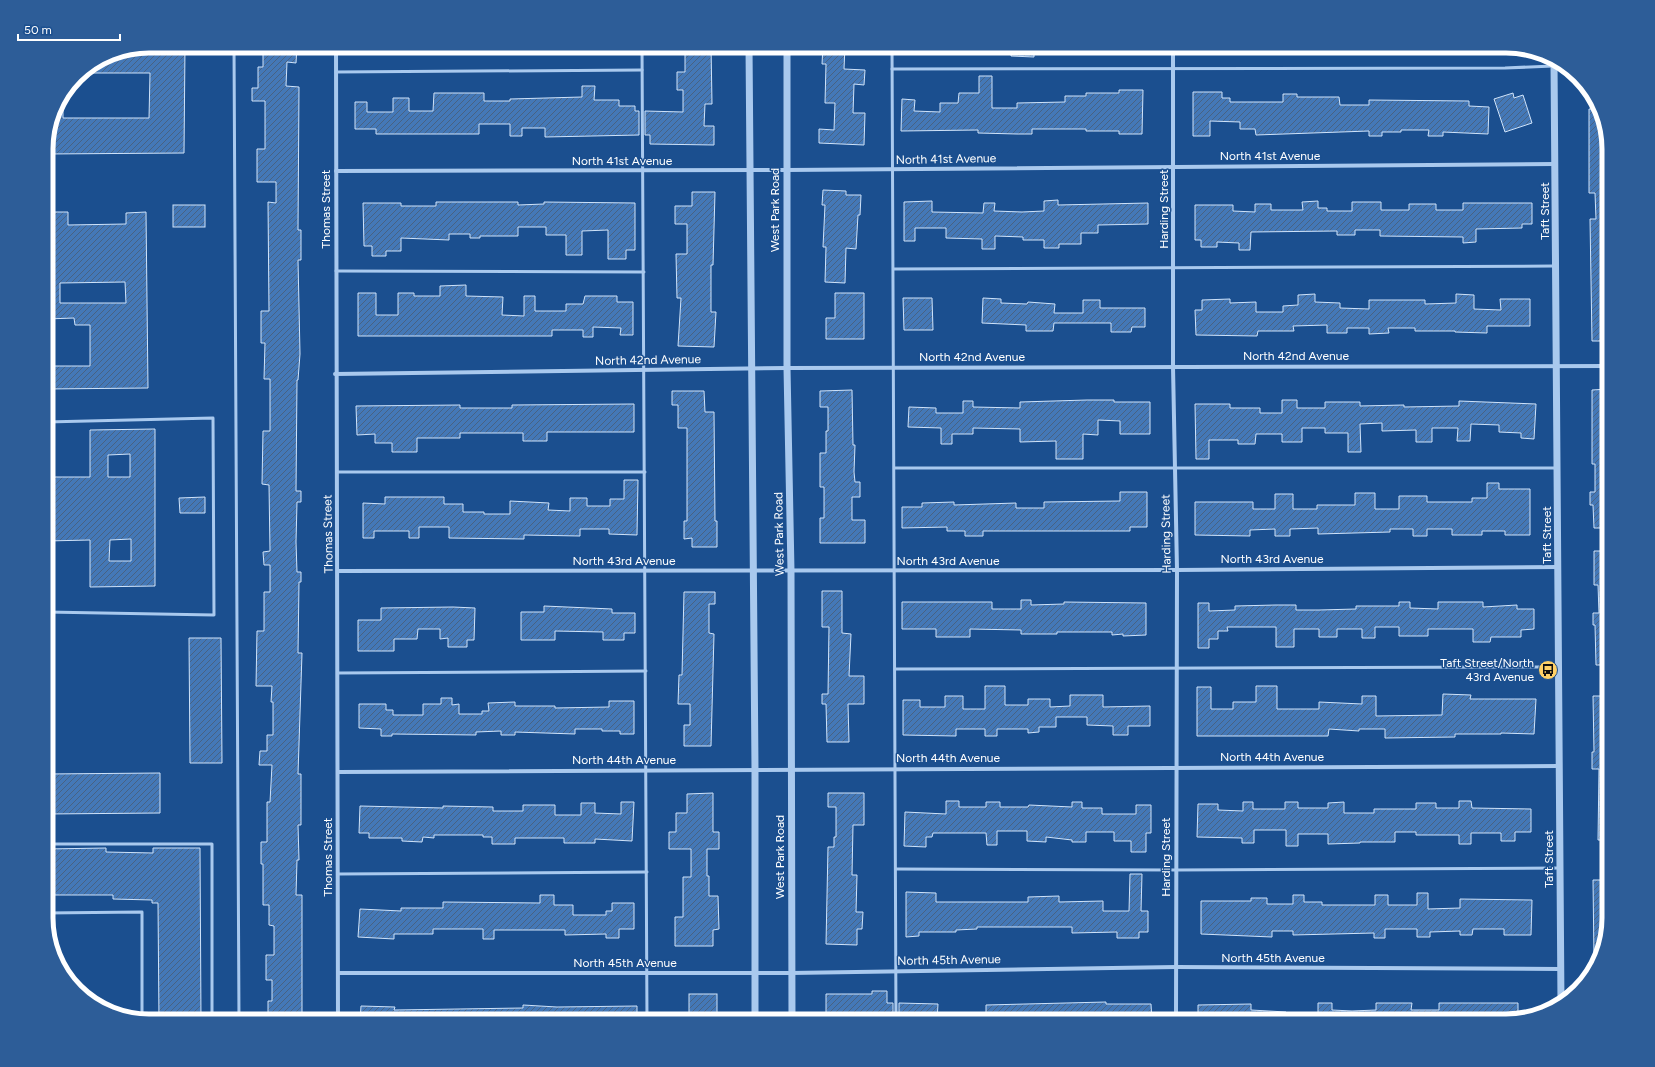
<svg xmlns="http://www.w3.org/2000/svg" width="1655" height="1067" font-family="Figtree,sans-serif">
  <defs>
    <pattern id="building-hatch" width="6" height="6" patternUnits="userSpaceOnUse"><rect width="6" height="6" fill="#4478b7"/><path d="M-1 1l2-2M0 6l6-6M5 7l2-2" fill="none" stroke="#486282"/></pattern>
  </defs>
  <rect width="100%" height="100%" fill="#1b4f8f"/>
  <!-- building -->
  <g fill="url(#building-hatch)" stroke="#cfe3fa" fill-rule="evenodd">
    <path d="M149 46H185L184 153 46 154V143L57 104 63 94V118H149L150 73H81L110 54Z"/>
    <path d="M263 46H297L296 63 287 62 286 86 299 87 298 230H301V260H298L300 354 298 380H297L296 491H301V502H297L296 542 297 572H301V582H299L298 653H302L298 774H301V825H298L299 860H297L296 895H302V1021H268V1001H272V980H266V955H274V926L269 925V905H263V864H261V842H267V802H270L272 765H259L260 751H267V735H273V702H271L272 686H256L257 631H264V592H270V565H264L263 552 270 551 269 485 262 484 263 431H270V379H264L265 343H261V311H269L268 202 276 203V182H257V149H265V101H252V88H258V67H263Z"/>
    <path d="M685 46H711L712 104H705L704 126H714V145L650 144V135H645V111L683 112V90H677V72H685Z"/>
    <path d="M823 46H845L844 69 865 70 864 85 854 84 853 113H865L864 145 819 143V129L834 130 835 103H825L826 64H822Z"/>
    <path d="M1011 46H1034V57L1011 56Z"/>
    <path d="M979 76H992V108H1017V103L1065 102V96H1086V93H1119V90H1143L1142 134H1119V131H1086V129H1032V134H1017L978 133V130L901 131 902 99 915 100 914 111 940 112V103H958L959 93H979Z"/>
    <path d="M582 86H595L594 100H619V106H635V111H639V135L545 137V128H522V136H510V124H479V134H376V129H355V102H367V112H393V98H409V111H433L434 93H484V101H510V99L582 97Z"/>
    <path d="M1193 92H1222V98H1230V102H1283V94H1297V97H1339L1340 105H1369V100L1469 101V106L1489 107 1488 134 1443 132V136H1428L1429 130H1401V132H1382V136H1369V131L1256 135 1255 129H1240V122L1210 121V136H1193Z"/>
    <path d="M1513 93 1514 98 1523 95 1532 123 1505 132 1494 99Z"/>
    <path d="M1589 109H1598L1609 149V341H1592L1590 219H1596L1595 193H1589Z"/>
    <path d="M823 190 846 191V195H861L860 215H858L856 249 846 248 845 283 825 282 826 247H823L825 205H822Z"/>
    <path d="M692 192H715L713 265H711V312H716L714 347 678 346 681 298H677L676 254H687V224H675V206H692Z"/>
    <path d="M1058 200V205L1148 203V224L1098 225V233H1081V244H1059V248H1044V240H1023V237L995 236V249H982V239L946 238V228H915V241H904V202L932 201V212L983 213 984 203H995L994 211 1022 212 1044 211V201Z"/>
    <path d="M1318 201V208H1327V211H1352V202H1381V210H1409V204H1436V210H1463V203H1532V224H1522V228L1476 229V242L1463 243V237L1380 236V230H1355V235H1337V231L1251 232 1250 250H1239V243L1217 242V247H1201V240H1195V205H1233V211L1255 212V204H1271V210H1303L1302 202Z"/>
    <path d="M436 202H518V205L544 204V202L635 203V250H626V259H608V230L582 231V255H566V235H546V227H518V236H480V238H470V234H449V240L401 238V251H386V256H372V246H364L363 203H401V206H436Z"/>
    <rect x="173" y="205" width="32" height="22"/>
    <path d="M47 212H68V225L126 224V213L146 212 148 388 46 389V366H90V325H75L74 318 46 319V286H49ZM125 282 126 303H60V283Z"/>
    <path d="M466 285V296L503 297 502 315 524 316V296H535V311H566V304H583L585 296H617V302H633V335H620L621 328 593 327V337H583V330H552V336H358V293H376V315H398V293H414V296H440V286Z"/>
    <path d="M835 293H864V339H826V318H835Z"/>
    <path d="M1315 294V302L1340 303V308L1369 309V300H1425V304L1456 303V294L1474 295V309L1501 310 1500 299H1530V326H1487V333L1455 332V331H1415V328H1388L1389 333 1369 334V328H1347V333H1327V325L1293 326 1294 331H1258L1257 336 1196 335 1195 310H1202V300L1230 299V303L1256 302V312H1283V306L1298 305V295Z"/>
    <path d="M903 298H932L933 330H904Z"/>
    <path d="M983 298 1001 299V303L1027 304 1028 302 1055 304 1054 313H1083V300H1100V308H1145V327H1132L1131 332H1111V323H1054L1053 331H1026V325L982 323Z"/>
    <path d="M1609 389V528H1594L1593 505H1590V492H1595V464H1592V390Z"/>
    <path d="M852 390 853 445H855L854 472 855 482H860V497H852V520H865V543H820V518H824V487H820V453H826V431H828V407H820V391Z"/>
    <path d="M672 391H704L705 412H714L715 521H717V547H692V538L684 539V521H687V428H678V405H672Z"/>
    <path d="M1087 400H1114V402H1150V434H1120V421L1098 420V435L1083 434V459H1056V441L1020 442V429L973 428V434H952V444H941V428L908 427 909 407 936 408V413H963V401H973V407L1020 408V402Z"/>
    <path d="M1282 400H1297V408H1325V402H1360V406L1404 405V407L1459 406V401L1536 404 1534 439 1521 438V433L1499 432V425L1471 424 1470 441H1457L1458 428H1432V442H1416V430L1382 431V423L1360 424 1361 452H1348V433H1325V428H1302V442H1282V434H1256L1255 444H1238V440H1209V459H1196L1195 404H1230V408H1260V413H1282Z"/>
    <path d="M634 404V432H547V441H523V433H460V438H417V452H392V443H375V434L357 435 356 406 460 405V408H512V405Z"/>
    <path d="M155 429V586L90 587V540L46 541V477H90V430ZM130 454V477H108V455ZM131 539V561H109L110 540Z"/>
    <path d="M624 480H638L637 535 609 534V529H580V536L524 535V539L449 538V527H419V538H409V531H374V538H363V503L385 504V497H444V504H463V512H484V514H510V501L549 503 548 510 570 511V498H587V506H610V499H624Z"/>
    <path d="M1487 483H1499V489H1530V535H1505V531H1482V535H1452V529H1427V536H1413V529H1390V532L1318 534V528L1290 529V536H1275V529L1250 530V536L1195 535V502H1253V509H1275V494H1293V509H1317V505H1355V493H1375V509H1399V496H1427V502H1472V498H1487Z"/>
    <path d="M1120 492H1147V527H1130V531H983V536H965V531H947V527L902 528V507H922V503L954 502V505L1016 503V508H1044V502L1120 501Z"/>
    <path d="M205 497V513H180L179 498Z"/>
    <path d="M1594 551H1609V665H1596L1595 625H1593V613H1599L1598 585H1594Z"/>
    <path d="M822 591H842V633L851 634 849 676H864V704H848L849 742H827L826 704H822V694H828L829 627H822Z"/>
    <path d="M684 592H715V604H709V633L714 634 711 746H684V725H690V704H678L679 675H682Z"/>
    <path d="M1021 600H1031V605L1064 604V602L1146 603V635L1123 636V634L1112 635V632H1057V634H1021V630L970 629V637H936V629H902V602H992V609H1021Z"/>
    <path d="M1399 602H1410V608L1438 609V602H1483V607L1517 605V609H1534V629L1521 630V637H1491L1490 642H1473V629H1428V636H1399V627H1375V638H1362V629H1337V637H1319V629H1294V647H1276V627H1227L1228 631H1218V639H1209V648H1198V603H1209V611L1235 610V606L1276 605H1296V610H1319L1356 609V606H1399Z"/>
    <path d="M544 606 612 609V613H635V633H624V640H603V632L555 631V640H521V612H544Z"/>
    <path d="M453 607 475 608 474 640H467V647H448V638L440 639V629H418L417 639H394V651H358V620H381V608Z"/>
    <path d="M189 638H221L222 763H190Z"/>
    <path d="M985 686H1005V705H1028V699H1050V707L1070 706V695H1103V707L1150 706V726H1128V735H1113V726L1087 725V717H1056V727H1039V732L1028 733V729H997V736H985V729H956V736L903 735V700H920V707H945V696H963V709H985Z"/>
    <path d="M1256 686H1277V709H1319V702L1362 704V696H1376V716L1442 715 1443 694 1471 695 1470 699H1536L1534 734 1501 733V734H1455V737L1385 738V729H1359V731L1329 729 1328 736H1197V687H1211V709H1233V702H1256Z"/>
    <path d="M1593 696H1609V840H1598L1599 769H1592V752H1594Z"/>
    <path d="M441 698H452V705L459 704V714H482V711H489L488 703 515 702V706H555V708L609 707V701H634V734H620V731H602V729H575V734L515 732V735H501V731L476 732V735L392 734V736H381V729L359 728V704H386V710H393V715H423V704H441Z"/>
    <path d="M160 773V813L46 814V774Z"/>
    <path d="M713 793V832H719V849H707V876H709V896H718L719 929 713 930V946H675V917H683V877H691V849H669V832H676V813H687V794Z"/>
    <path d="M828 793H864V825H853L852 875H857L856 912H863L862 929H857V945L826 944 828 847H834V837H836V807H828Z"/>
    <path d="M946 801H959V807H986V802H1000V807H1028L1029 805 1072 807V802H1082V808H1102V814H1136V805H1151V833H1146V852H1131V841H1114V832H1086V842H1072V840L1046 837V842L1027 841V831H997V845H987L986 833H933L932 837H926V847L904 846 905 812 946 814Z"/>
    <path d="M1459 801H1471L1472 808 1531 809V832H1515V841H1501V833H1471V844H1459V835H1416V832H1395V842H1360V843L1328 844V834H1298V846H1286V830H1254V843H1242V838L1197 837 1198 804H1218V810L1243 811V802H1253V809H1285V802H1298V808H1328V803L1344 802V813H1374V809H1416V803H1436V808H1459Z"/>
    <path d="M621 802H634L632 841 595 839V843H564V838H515V844H492V837H483V835H434V838L423 837 422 842 402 841V838H369V833H359L360 806 443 808V806L493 807V811H523V805H555V815H581V803H595V813L621 814Z"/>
    <path d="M106 848V852L153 853V848H200L201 1021H159L158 903H152V900L113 899V895H46V849Z"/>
    <path d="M1130 874H1142L1141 911H1148V932H1139V938H1117V932L1072 933V927H977V929L956 930V932H919V936L906 937V892L936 893V902H1028V897L1059 896V902L1103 901V911H1129Z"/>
    <path d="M1593 880H1609V918L1596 961 1594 960Z"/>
    <path d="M1417 893H1428V909L1460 908V899L1532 900 1531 935H1504V929H1473L1472 935H1460V931L1430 932V937H1417V929H1385V938H1374V933L1293 935V931H1272V937L1201 934V901H1251V898H1267V904H1293V895H1304V902H1322V905H1375V895H1388V905H1417Z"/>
    <path d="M540 895H554V905H573V915H606V911H612V903H634V929H619V938H606V934L565 935V930H494V939H483V929H433V934H394V939L358 937 360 909 401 911V908H443V902L540 903Z"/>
    <path d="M872 991H887V1003H893V1021H826V994H872Z"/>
    <rect x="689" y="994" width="28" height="27"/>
    <path d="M1106 1002V1004H1151L1152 1021H986V1005Z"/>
    <path d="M899 1003 938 1004 937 1021H899Z"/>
    <path d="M1318 1003H1332V1010L1352 1011 1376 1010V1003H1412L1411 1010H1439V1003H1518V1018L1506 1021H1318Z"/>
    <path d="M1251 1004V1010L1286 1012V1021H1198V1005Z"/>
    <path d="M523 1005 557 1007 637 1006V1021H360L361 1006 395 1007 394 1010 523 1008Z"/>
  </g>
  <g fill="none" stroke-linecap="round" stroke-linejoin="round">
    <!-- service -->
    <g stroke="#a9c9ee" stroke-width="3">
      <path d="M234 46 239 1021"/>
      <path d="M642 46 647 1021"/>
      <path d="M892 46 896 1021"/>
      <path d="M892 69 1505 68 1553 66"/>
      <path d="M336 72 642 70"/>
      <path d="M894 269 1554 266"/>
      <path d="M336 271 644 272"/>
      <path d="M46 422 213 418 214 615 46 612"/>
      <path d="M895 468H1557"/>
      <path d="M337 472H645"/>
      <path d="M895 669 1558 667"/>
      <path d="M338 673 646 671"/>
      <path d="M46 844H212V1021"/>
      <path d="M896 869 1176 870 1560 868"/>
      <path d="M338 874 647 872"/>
      <path d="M46 913 142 912V1019"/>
    </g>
    <!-- minor -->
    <g stroke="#a9c9ee" stroke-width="4">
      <path d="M336 46 338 1021"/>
      <path d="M1173 46V367L1177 570 1176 1021"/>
      <path d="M336 171 786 170 1555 164"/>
      <path d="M335 374 787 368 1609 366"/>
      <path d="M338 571 1177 570 1558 567"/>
      <path d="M338 772 1559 766"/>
      <path d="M338 973H791L1176 967 1560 969"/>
    </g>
    <!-- tertiary -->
    <g stroke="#a9c9ee" stroke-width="7">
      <path d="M749 46 755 769V1021"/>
      <path d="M787 46V368L791 571 792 1021"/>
      <path d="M1554 61 1561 1004"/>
    </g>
  </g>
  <!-- icons -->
  <defs>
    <symbol id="bus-disc" viewBox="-11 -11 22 22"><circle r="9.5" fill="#ffd166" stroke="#1b4f8f"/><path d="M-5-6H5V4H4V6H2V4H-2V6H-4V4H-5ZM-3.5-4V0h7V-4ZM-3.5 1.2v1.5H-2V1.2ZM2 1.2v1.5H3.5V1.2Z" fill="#111"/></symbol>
  </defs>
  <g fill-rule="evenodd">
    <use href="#bus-disc" x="1537" y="659" width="22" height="22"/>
  </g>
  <g text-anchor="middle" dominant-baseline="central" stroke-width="3" stroke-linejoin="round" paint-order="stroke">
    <!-- street labels -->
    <g font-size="12" fill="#fff" stroke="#1b4f8f">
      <text x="1270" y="156">North 41st Avenue</text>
      <text transform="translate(946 159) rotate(-1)">North 41st Avenue</text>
      <text x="622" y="161">North 41st Avenue</text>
      <text transform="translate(326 209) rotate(-90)">Thomas Street</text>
      <text transform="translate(1164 209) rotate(-90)">Harding Street</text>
      <text transform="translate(775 210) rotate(-90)">West Park Road</text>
      <text transform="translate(1545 211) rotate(-90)">Taft Street</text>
      <text x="1296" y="356">North 42nd Avenue</text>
      <text x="972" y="357">North 42nd Avenue</text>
      <text transform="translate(648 360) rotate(-1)">North 42nd Avenue</text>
      <text transform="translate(328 534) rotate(-91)">Thomas Street</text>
      <text transform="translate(779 534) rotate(-91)">West Park Road</text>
      <text transform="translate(1166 534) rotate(-91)">Harding Street</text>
      <text transform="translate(1547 535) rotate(-90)">Taft Street</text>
      <text x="1272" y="559">North 43rd Avenue</text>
      <text x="624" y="561">North 43rd Avenue</text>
      <text x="948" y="561">North 43rd Avenue</text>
      <text x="1272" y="757">North 44th Avenue</text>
      <text x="948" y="758">North 44th Avenue</text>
      <text x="624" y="760">North 44th Avenue</text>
      <text transform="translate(328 857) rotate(-90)">Thomas Street</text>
      <text transform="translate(780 857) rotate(-90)">West Park Road</text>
      <text transform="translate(1166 857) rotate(-90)">Harding Street</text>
      <text transform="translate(1549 859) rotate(-90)">Taft Street</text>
      <text x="1273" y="958">North 45th Avenue</text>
      <text transform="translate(949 960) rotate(-1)">North 45th Avenue</text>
      <text x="625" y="963">North 45th Avenue</text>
    </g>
    <!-- poi labels -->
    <g font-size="12" fill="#fff" stroke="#1b4f8f" text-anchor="end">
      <text x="1534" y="663">Taft Street/North<tspan x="1534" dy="14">43rd Avenue</tspan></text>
    </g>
  </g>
  <!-- crop -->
  <path d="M0 0H1655V1067H0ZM149 53H1506A96 96 0 0 1 1602 149V918A96 96 0 0 1 1506 1014H149A96 96 0 0 1 53 918V149A96 96 0 0 1 149 53Z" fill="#2d5d98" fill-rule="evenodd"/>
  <path fill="none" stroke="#fff" stroke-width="5" d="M149 53H1506A96 96 0 0 1 1602 149V918A96 96 0 0 1 1506 1014H149A96 96 0 0 1 53 918V149A96 96 0 0 1 149 53Z"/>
  <!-- scale -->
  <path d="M18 34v6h102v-6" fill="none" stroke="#ffffff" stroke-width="2"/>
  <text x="24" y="34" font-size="12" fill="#ffffff" stroke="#1b4f8f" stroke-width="3" paint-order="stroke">50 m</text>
</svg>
